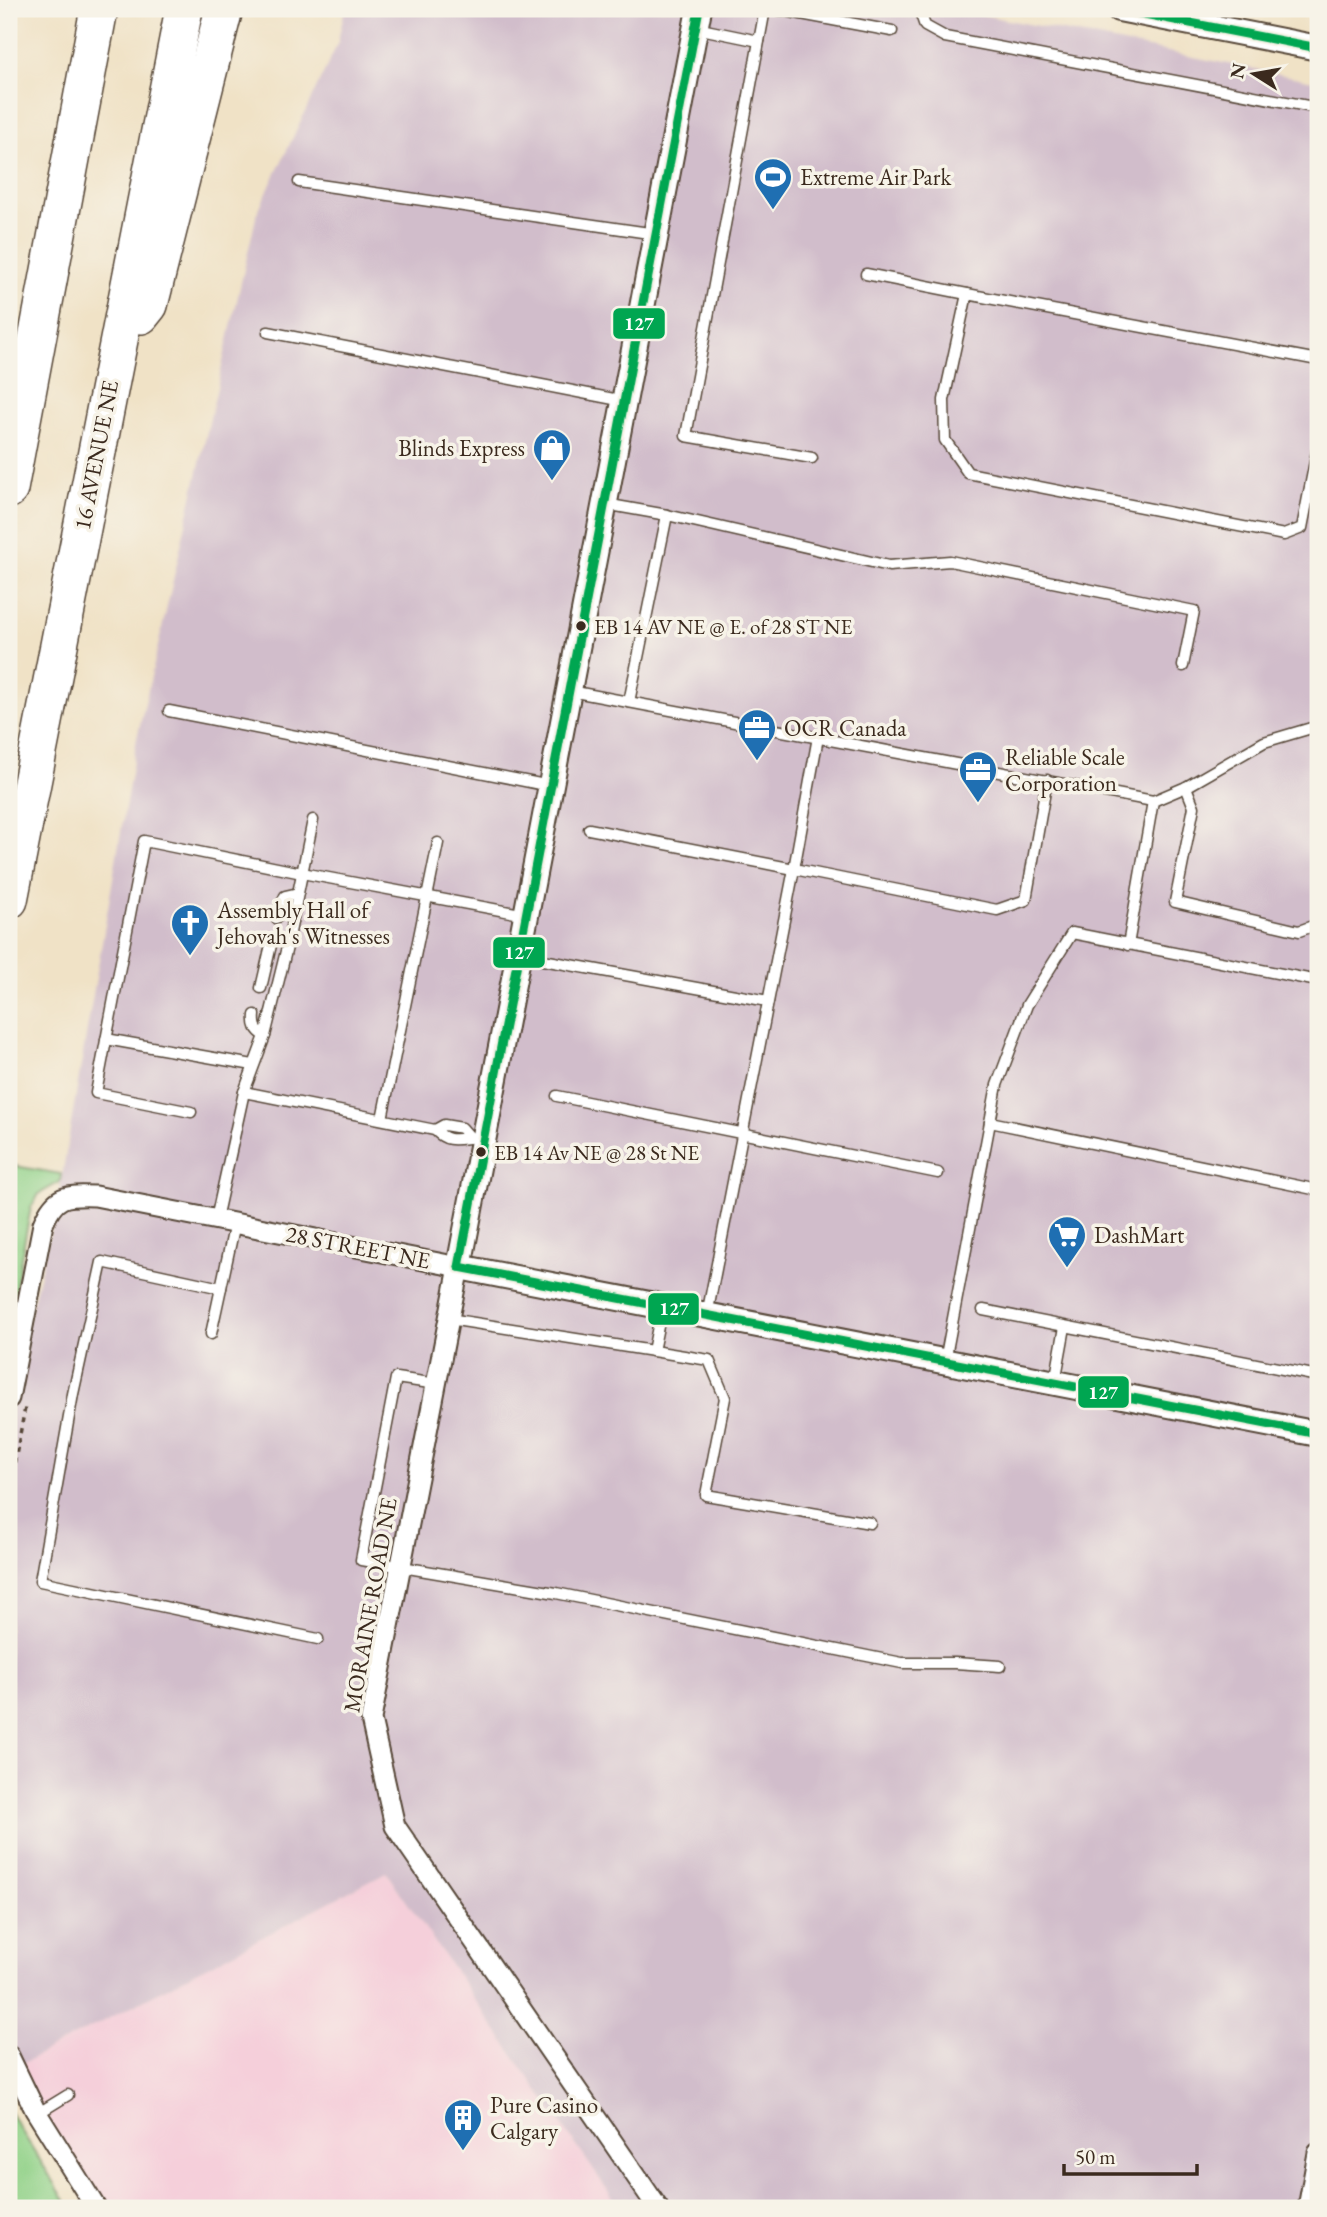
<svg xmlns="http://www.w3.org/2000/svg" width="1327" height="2217" font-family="'EB Garamond',serif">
  <rect width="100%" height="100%" fill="#f7f3e8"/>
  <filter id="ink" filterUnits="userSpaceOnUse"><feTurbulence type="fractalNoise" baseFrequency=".0143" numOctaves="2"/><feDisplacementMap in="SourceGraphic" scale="14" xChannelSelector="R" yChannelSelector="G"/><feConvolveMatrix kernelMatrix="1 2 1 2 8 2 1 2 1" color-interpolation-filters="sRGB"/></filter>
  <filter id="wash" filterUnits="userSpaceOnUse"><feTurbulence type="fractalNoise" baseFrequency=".00686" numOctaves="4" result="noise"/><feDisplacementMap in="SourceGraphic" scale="28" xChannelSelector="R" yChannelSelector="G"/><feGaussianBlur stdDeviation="1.57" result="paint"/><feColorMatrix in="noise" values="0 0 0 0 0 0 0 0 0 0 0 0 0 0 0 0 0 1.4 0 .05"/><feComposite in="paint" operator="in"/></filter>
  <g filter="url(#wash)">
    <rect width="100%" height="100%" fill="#f0e2c6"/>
    <!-- built -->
    <path fill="#f5cfda" d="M386 1872 620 2208H96L14 2068Z"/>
    <!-- industrial -->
    <path fill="#d1bdcb" d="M345 9H953L1318 82V2208H620L386 1872 14 2068 9 2056V1400L58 1200 137 738 257 213 337 45Z"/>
    <!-- green -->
    <g fill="#92d289" stroke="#667e54" stroke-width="2">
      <path d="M9 1165 61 1174 60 1182 39 1194 31 1207 9 1322Z"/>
      <path d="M9 2111 70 2208H18L17 2206 9 2193Z"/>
    </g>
  </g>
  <g filter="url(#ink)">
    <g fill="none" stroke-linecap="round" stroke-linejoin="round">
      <defs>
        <g id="service">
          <path d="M765 9 686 436 812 458"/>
          <path d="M774 9 892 31"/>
          <path d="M919 9 925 26 945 37 1318 108"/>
          <path d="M696 28 759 41"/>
          <path d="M299 182 656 234"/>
          <path d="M866 274 967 294"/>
          <path d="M268 332 624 401"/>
          <path d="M1318 360 967 294 944 400 945 440 968 473 1284 535 1302 528 1318 446"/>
          <path d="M605 504 667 515"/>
          <path d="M570 691 1153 801"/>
          <path d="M629 702 667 515 889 566 950 561 1194 611 1183 666"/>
          <path d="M169 711 550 786"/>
          <path d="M1186 787 1194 807 1175 902 1299 931 1318 924"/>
          <path d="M589 829 794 869 818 737"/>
          <path d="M276 918 285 896 298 893"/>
          <path d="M1128 945 1153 801 1186 787 1264 742 1318 726"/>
          <path d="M521 956 768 1001"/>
          <path d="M261 988 271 945"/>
          <path d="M255 1015C254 1026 256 1030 265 1036"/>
          <path d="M106 1039 253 1065"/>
          <path d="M244 1092 435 1130C451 1147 463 1135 483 1138"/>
          <path d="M557 1096 938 1173"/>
          <path d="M191 1112 96 1093 144 841 302 873 526 915"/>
          <path d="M382 1119 438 843"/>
          <path d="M990 1122 1318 1190"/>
          <path d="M435 1130 444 1125 462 1128 469 1136"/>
          <path d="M216 1219 244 1092 265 1036 287 947 313 820"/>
          <path d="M221 1288 102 1262 73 1394 40 1581 318 1639"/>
          <path d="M983 1310 1318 1376"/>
          <path d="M707 1315 794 869 997 910 1026 900 1047 780"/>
          <path d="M449 1319 653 1351 662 1307"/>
          <path d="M211 1334 235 1223"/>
          <path d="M653 1351 709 1360 725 1398 706 1495 870 1523"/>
          <path d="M945 1361 997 1085 1027 1005 1072 933 1318 981"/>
          <path d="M1055 1382 1065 1327"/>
          <path d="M437 1384 396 1378 361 1560 556 1593 902 1663H955L1000 1666"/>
          <path d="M37 2114 68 2095"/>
        </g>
        <g id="minor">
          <path d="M9 1398 43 1224C55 1195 65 1195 95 1196L459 1267 371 1719 395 1826 658 2208"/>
          <path d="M9 2056 35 2110 96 2208"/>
          <path d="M1308 2208 1318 2153"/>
        </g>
        <g id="tertiary">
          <path d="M699 9 459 1267 1318 1434"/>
          <path d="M1119 9 1318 48"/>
        </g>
        <g id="motorway">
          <path d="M141 315 149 305 224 9"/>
          <path d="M9 489 99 9"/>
          <path d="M9 900 184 9"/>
        </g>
      </defs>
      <!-- service casing -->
      <use href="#service" stroke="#564637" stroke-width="13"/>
      <!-- minor casing -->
      <use href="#minor" stroke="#564637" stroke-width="23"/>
      <!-- tertiary casing -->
      <use href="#tertiary" stroke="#564637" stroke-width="28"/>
      <!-- motorway casing -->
      <use href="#motorway" stroke="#564637" stroke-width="40"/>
      <!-- path -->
      <path stroke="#564637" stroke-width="3.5" stroke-dasharray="5 5" stroke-linecap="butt" d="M9 1492 25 1408"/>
      <!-- service -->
      <use href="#service" stroke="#fff" stroke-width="10"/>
      <!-- minor -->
      <use href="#minor" stroke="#fff" stroke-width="19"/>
      <!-- tertiary -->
      <use href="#tertiary" stroke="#fff" stroke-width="24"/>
      <!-- motorway -->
      <use href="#motorway" stroke="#fff" stroke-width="37"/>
      <defs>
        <g id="bus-1">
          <path d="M1119 9 1318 48"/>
          <path d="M459 1267 699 9"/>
          <path d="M459 1267 1318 1434"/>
        </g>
      </defs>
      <!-- bus-1 casing -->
      <use href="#bus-1" stroke="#f7f3e8" stroke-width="14"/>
      <!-- bus-1 -->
      <use href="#bus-1" stroke="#00a651" stroke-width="9"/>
    </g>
  </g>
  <!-- icons -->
  <defs>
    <symbol id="stadium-pin" viewBox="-11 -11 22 30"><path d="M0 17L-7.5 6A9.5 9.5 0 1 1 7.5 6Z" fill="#1f6fb2" stroke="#f7f3e8"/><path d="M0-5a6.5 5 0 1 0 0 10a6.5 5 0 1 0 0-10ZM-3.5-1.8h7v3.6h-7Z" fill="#fff"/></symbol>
    <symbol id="shop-pin" viewBox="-11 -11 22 30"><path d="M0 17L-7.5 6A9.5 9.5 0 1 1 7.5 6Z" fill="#1f6fb2" stroke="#f7f3e8"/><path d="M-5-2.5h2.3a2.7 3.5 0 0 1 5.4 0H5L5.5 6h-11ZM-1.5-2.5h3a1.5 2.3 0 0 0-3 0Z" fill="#fff"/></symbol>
    <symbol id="office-pin" viewBox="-11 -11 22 30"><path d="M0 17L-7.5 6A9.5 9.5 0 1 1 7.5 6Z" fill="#1f6fb2" stroke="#f7f3e8"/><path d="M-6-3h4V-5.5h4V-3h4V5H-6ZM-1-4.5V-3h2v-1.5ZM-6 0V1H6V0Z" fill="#fff"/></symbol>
    <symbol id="church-pin" viewBox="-11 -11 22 30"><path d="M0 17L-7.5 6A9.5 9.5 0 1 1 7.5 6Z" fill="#1f6fb2" stroke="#f7f3e8"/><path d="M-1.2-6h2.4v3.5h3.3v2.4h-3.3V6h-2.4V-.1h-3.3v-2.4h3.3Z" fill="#fff"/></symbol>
    <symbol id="supermarket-pin" viewBox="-11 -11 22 30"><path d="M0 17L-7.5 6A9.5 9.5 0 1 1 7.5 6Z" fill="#1f6fb2" stroke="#f7f3e8"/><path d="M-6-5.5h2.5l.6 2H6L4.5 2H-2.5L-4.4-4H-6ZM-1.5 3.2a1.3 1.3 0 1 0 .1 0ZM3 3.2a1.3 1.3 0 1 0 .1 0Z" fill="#fff"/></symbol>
    <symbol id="building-pin" viewBox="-11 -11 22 30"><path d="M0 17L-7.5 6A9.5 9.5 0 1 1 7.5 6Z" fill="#1f6fb2" stroke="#f7f3e8"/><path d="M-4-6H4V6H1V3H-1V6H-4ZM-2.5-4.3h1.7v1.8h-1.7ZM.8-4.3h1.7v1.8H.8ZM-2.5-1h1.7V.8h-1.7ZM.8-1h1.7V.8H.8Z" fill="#fff"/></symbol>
  </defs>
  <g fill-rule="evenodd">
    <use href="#stadium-pin" x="751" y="155" width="44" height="60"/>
    <use href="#shop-pin" x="530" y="426" width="44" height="60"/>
    <use href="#office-pin" x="735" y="706" width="44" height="60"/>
    <use href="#office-pin" x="956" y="748" width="44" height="60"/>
    <use href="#church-pin" x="168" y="901" width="44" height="60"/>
    <use href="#supermarket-pin" x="1045" y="1213" width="44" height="60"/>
    <use href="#building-pin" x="441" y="2096" width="44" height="60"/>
  </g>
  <!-- markers -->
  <g fill="#3b2a1e" stroke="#f7f3e8" stroke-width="2.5">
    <circle cx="581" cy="626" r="6"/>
    <circle cx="481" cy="1152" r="6"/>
  </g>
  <g text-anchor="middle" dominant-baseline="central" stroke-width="7" stroke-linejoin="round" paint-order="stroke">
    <!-- bus labels -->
    <g font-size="21" fill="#3b2a1e" stroke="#f7f3e8" text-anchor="start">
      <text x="594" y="626">EB 14 AV NE @ E. of 28 ST NE</text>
      <text x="494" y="1152">EB 14 Av NE @ 28 St NE</text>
    </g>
    <!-- poi labels -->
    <g font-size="23" fill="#3b2a1e" stroke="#f7f3e8" text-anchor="start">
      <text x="800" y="177">Extreme Air Park</text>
      <text x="525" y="448" text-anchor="end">Blinds Express</text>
      <text x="784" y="728">OCR Canada</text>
      <text x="1005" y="757">Reliable Scale<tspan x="1005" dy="26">Corporation</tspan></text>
      <text x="217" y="910">Assembly Hall of<tspan x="217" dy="26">Jehovah's Witnesses</tspan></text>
      <text x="1094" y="1235">DashMart</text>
      <text x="490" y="2105">Pure Casino<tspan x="490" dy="26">Calgary</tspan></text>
    </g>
    <!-- street labels -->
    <g font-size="23" fill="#3b2a1e" stroke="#f7f3e8">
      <text transform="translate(96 455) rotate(-79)">16 AVENUE NE</text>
      <text transform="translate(358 1247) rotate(11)">28 STREET NE</text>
      <text transform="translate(370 1605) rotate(-80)">MORAINE ROAD NE</text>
    </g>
  </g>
  <g stroke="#f7f3e8" stroke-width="2.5">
    <rect x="612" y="307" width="54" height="33" rx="7" fill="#00a651"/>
    <rect x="492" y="936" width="54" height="33" rx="7" fill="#00a651"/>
    <rect x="647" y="1292" width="53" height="34" rx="7" fill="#00a651"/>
    <rect x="1077" y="1375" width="53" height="34" rx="7" fill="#00a651"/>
  </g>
  <g font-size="19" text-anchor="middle" font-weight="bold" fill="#fff">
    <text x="639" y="330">127</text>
    <text x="519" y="959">127</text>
    <text x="674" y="1315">127</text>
    <text x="1103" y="1399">127</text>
  </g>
  <!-- margin -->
  <rect width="1327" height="2217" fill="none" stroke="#f7f3e8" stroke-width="35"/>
  <!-- north arrow -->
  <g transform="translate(1254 74) rotate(281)" stroke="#f7f3e8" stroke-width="5" paint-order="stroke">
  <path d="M0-5L12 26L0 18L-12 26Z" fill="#3b2a1e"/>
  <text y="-10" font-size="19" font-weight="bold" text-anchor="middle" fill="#3b2a1e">N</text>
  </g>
  <!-- scale -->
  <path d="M1064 2164v10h133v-10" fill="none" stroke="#3b2a1e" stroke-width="3.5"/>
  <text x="1075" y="2164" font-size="21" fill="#3b2a1e" stroke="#f7f3e8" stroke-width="5" paint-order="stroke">50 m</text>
</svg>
